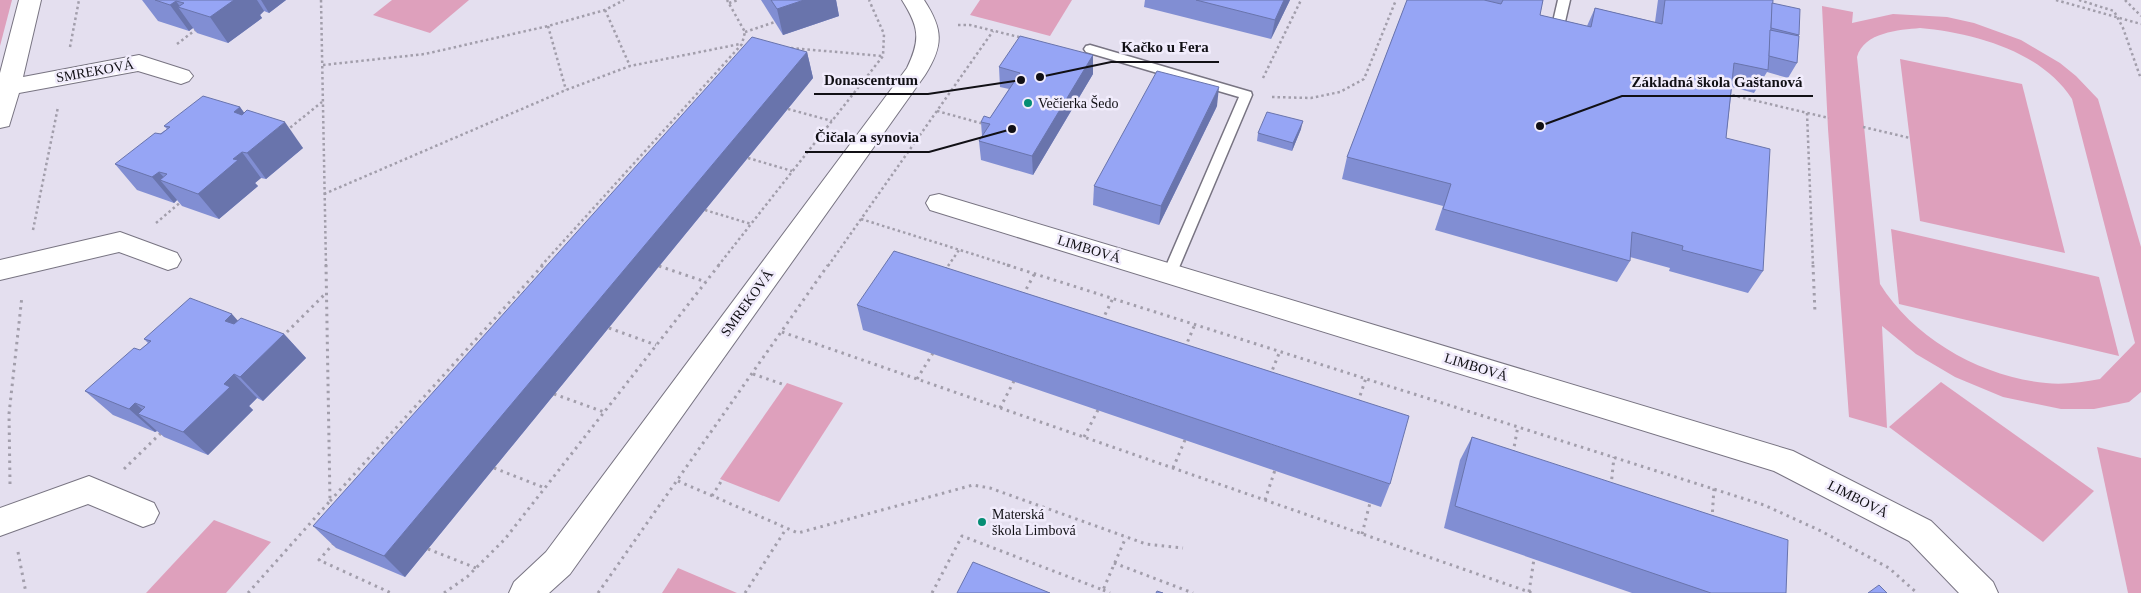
<svg xmlns="http://www.w3.org/2000/svg" width="2141" height="593" font-family="'Times New Roman',serif">
  <rect width="100%" height="100%" fill="#e4dfef"/>
  <!-- green -->
  <g fill="#dea0bc" fill-rule="evenodd">
    <path d="M0 0H12L0 46Z"/>
    <path d="M392 0H469L430 33 373 15Z"/>
    <path d="M980 0H1072L1050 36 970 15Z"/>
    <path d="M1822 6 1853 12 1852 23 1893 14 1947 17 1974 23 2021 40 2060 63 2076 76 2098 99 2141 247V392L2129 402 2094 409H2061L2003 397 1955 377 1916 354 1882 326 1887 428 1849 417 1828 129ZM1920 28C1974 33 2041 51 2072 99L2135 343 2100 379C2083 382 2064 385 2046 383 1982 377 1914 339 1880 284L1857 57C1864 32 1899 30 1920 28Z"/>
    <path d="M1900 59 2022 84 2065 253 1920 221Z"/>
    <path d="M1891 229 2099 277 2119 356 1899 304Z"/>
    <path d="M1941 382 2094 491 2043 542 1889 427Z"/>
    <path d="M787 383 843 403 779 502 720 479Z"/>
    <path d="M2097 447 2141 458V593H2128Z"/>
    <path d="M214 520 271 542 226 593H146Z"/>
    <path d="M678 568 737 593H662Z"/>
  </g>
  <g fill="none" stroke-linecap="round" stroke-linejoin="round">
    <defs>
      <g id="service">
        <path d="M1558 0H1570L1564 26 1558 30 1552 26Z"/>
        <path d="M1090 45 1251 92 1252 95 1175 277H1165L1163 273 1239 97 1086 52 1084 49 1086 46Z"/>
      </g>
      <g id="minor">
        <path d="M19 0H41L23 77 139 55 189 71 193 76 189 81 181 84 138 71 19 93 9 126 0 128V73Z"/>
        <path d="M902 0H924C943 29 944 45 925 75L570 574 549 593H509L514 582 546 552 907 68C921 39 919 27 902 0Z"/>
        <path d="M939 194 1793 451 1931 521 1993 582 1998 593H1959L1909 541 1774 471 930 210 926 203 930 196Z"/>
        <path d="M120 232 177 253 181 260 177 267 168 270 119 252 0 280V260Z"/>
        <path d="M89 476 154 503 159 513 154 523 143 527 88 504 0 536V508Z"/>
      </g>
    </defs>
    <!-- service casing -->
    <use href="#service" stroke="#787482" stroke-width="3"/>
    <!-- minor casing -->
    <use href="#minor" stroke="#787482" stroke-width="2"/>
    <!-- path-far1 -->
    <g stroke="#a29eab" stroke-width="2.5" stroke-dasharray="2.5 3" stroke-linecap="butt">
      <path d="M321 0 326 266"/>
      <path d="M2056 0 2141 24"/>
      <path d="M2079 0 2114 11 2123 28 2141 79"/>
      <path d="M2125 0 2141 16"/>
      <path d="M729 3 738 0"/>
      <path d="M605 10 630 66"/>
      <path d="M958 25H970L1023 38"/>
      <path d="M548 26 566 90"/>
      <path d="M745 32 775 22"/>
      <path d="M177 44 198 28"/>
      <path d="M70 47 79 0"/>
      <path d="M791 48 882 56"/>
      <path d="M323 65 425 54 548 26 605 10 624 0"/>
      <path d="M1263 78 1301 0"/>
      <path d="M1727 94 1829 118"/>
      <path d="M1272 97 1311 98 1340 92 1364 79 1396 0"/>
      <path d="M788 109 832 121"/>
      <path d="M937 111 984 124"/>
      <path d="M1807 113 1813 266"/>
      <path d="M1863 127 1910 138"/>
      <path d="M286 131 322 102"/>
      <path d="M748 158 792 171"/>
      <path d="M324 194 566 90 630 66 740 44"/>
      <path d="M705 210 751 224"/>
      <path d="M861 219 1011 266"/>
      <path d="M156 223 182 201"/>
      <path d="M33 230 58 107"/>
      <path d="M541 266 742 44 745 32 727 0"/>
      <path d="M718 266 883 56 884 34 869 0"/>
      <path d="M828 266 993 31"/>
      <path d="M948 266 959 250"/>
    </g>
    <!-- path -->
    <g stroke="#a29eab" stroke-width="3" stroke-dasharray="2.5 4.5" stroke-linecap="butt">
      <path d="M1007 265 1764 505 1821 531 1889 568 1917 593"/>
      <path d="M1813 265 1815 313"/>
      <path d="M659 266 706 282"/>
      <path d="M946 270 949 265"/>
      <path d="M1023 295 1035 273"/>
      <path d="M1102 321 1113 298"/>
      <path d="M609 328 656 345"/>
      <path d="M782 332 1532 593"/>
      <path d="M282 337 325 294"/>
      <path d="M1185 348 1195 324"/>
      <path d="M753 374 785 385"/>
      <path d="M1270 376 1280 351"/>
      <path d="M917 379 933 353"/>
      <path d="M554 394 604 412"/>
      <path d="M1358 402 1366 378"/>
      <path d="M1000 408 1014 381"/>
      <path d="M1084 437 1098 410"/>
      <path d="M1513 453 1518 426"/>
      <path d="M494 468 545 488"/>
      <path d="M1173 468 1185 440"/>
      <path d="M124 469 163 431"/>
      <path d="M678 481 798 533 973 485 990 488 1146 544 1183 548"/>
      <path d="M10 484 9 414 22 296"/>
      <path d="M1611 486 1614 457"/>
      <path d="M712 496 722 480"/>
      <path d="M1265 500 1275 470"/>
      <path d="M330 501 543 265"/>
      <path d="M1712 519 1714 488"/>
      <path d="M1362 534 1370 503"/>
      <path d="M334 543 319 560 391 593"/>
      <path d="M428 549 476 568"/>
      <path d="M18 552 26 593"/>
      <path d="M1114 563 1193 593"/>
      <path d="M1103 590 1110 593"/>
      <path d="M1529 592 1534 559"/>
      <path d="M248 593 330 501 326 265"/>
      <path d="M444 593 467 577 505 539 719 265"/>
      <path d="M598 593 828 265"/>
      <path d="M745 593 786 529"/>
      <path d="M932 593 962 536 1103 590 1126 537"/>
    </g>
    <!-- service -->
    <use href="#service" fill="#fff" fill-rule="evenodd"/>
    <!-- minor -->
    <use href="#minor" fill="#fff" fill-rule="evenodd"/>
  </g>
  <!-- wall -->
  <g fill="#818ed3">
    <path d="M142 0H286L269 13 264 11 260 15 262 18 228 43 197 33 193 28 189 31 158 21Z"/>
    <path d="M761 0H836L839 16 783 35Z"/>
    <path d="M1145 0H1290L1271 39 1144 7Z"/>
    <path d="M1407 0H1543L1540 15 1587 26 1595 8 1655 22 1658 0H1773L1772 3 1799 35 1797 63 1788 78 1767 72 1754 93 1732 87 1726 138 1763 271 1748 293 1669 271 1670 268 1630 257V261L1617 282 1435 230 1443 206 1342 179 1347 157Z"/>
    <path d="M807 52 813 78 405 577 336 548 313 526Z"/>
    <path d="M1093 55V74L1033 175 981 160 979 141 982 136 981 122 990 118 1009 89 1000 87 999 67Z"/>
    <path d="M1217 106 1159 225 1093 205 1094 186Z"/>
    <path d="M240 107 244 113 303 148 266 179 261 178 255 183 258 186 219 219 182 206 177 200 174 203 137 190 115 164 167 129 164 126Z"/>
    <path d="M1301 129 1292 151 1257 141 1258 133Z"/>
    <path d="M857 305 1390 484 1381 507 863 330Z"/>
    <path d="M238 321 284 334 306 358 263 401 257 398 249 406 253 410 208 455 164 437 157 431 155 432 113 415 85 391 140 350 148 343 144 339Z"/>
    <path d="M1472 437 1786 593H1632L1444 528 1460 460Z"/>
  </g>
  <!-- shaded-wall -->
  <g fill="#6974ac">
    <path d="M234 0H257L264 11 260 15 262 18 228 43 210 17Z"/>
    <path d="M261 0H286L269 13Z"/>
    <path d="M804 0H836L839 16 783 35 777 9Z"/>
    <path d="M1284 0H1290L1271 39 1275 20Z"/>
    <path d="M176 1 181 8 178 7 193 28 189 31 170 5Z"/>
    <path d="M807 52 813 78 405 577 384 556Z"/>
    <path d="M1093 55V74L1033 175 1032 156Z"/>
    <path d="M1219 87 1217 106 1159 225 1161 206Z"/>
    <path d="M240 107 259 133 234 112Z"/>
    <path d="M1303 121 1301 129 1292 151 1293 143Z"/>
    <path d="M285 122 303 148 266 179 247 153Z"/>
    <path d="M242 152 261 178 255 183 258 186 219 219 198 194 233 159Z"/>
    <path d="M159 172 169 183 160 180 177 200 174 203 152 177Z"/>
    <path d="M232 314 254 339 225 321Z"/>
    <path d="M284 334 306 358 263 401 240 377Z"/>
    <path d="M234 374 257 398 249 406 253 410 208 455 183 432 224 384Z"/>
    <path d="M135 403 154 420 138 414 157 431 155 432 129 409Z"/>
  </g>
  <!-- building -->
  <g fill="#96a5f5" stroke="#6974ac">
    <path d="M155 0H234L210 17 178 7 184 3 176 1 170 5Z"/>
    <path d="M771 0H804L777 9Z"/>
    <path d="M1196 0H1284L1275 20Z"/>
    <path d="M1407 0H1484L1501 4 1503 0H1543L1540 15 1591 27 1595 8 1662 24 1665 0H1773L1768 70 1734 63 1726 138 1770 149 1763 271 1682 250 1683 246 1632 232 1630 261 1443 209 1451 184 1347 157Z"/>
    <path d="M1772 3 1800 9 1799 35 1771 28Z"/>
    <path d="M1770 30 1799 36 1797 63 1769 56Z"/>
    <path d="M1020 36 1093 55 1032 156 979 141 990 124 981 122 984 116 990 118 1020 73 999 67Z"/>
    <path d="M752 37 807 52 384 556 313 526Z"/>
    <path d="M1157 71 1219 87 1161 206 1094 186Z"/>
    <path d="M203 96 240 107 234 112 242 115 247 110 285 122 247 153 242 152 233 159 238 160 198 194 160 180 167 174 159 172 152 177 115 164 155 133 161 134 170 127 164 126Z"/>
    <path d="M1267 112 1303 121 1293 143 1258 133Z"/>
    <path d="M894 251 1409 416 1390 484 857 305Z"/>
    <path d="M190 298 232 314 225 321 234 324 241 318 284 334 240 377 234 374 224 384 230 387 183 432 138 414 145 407 135 403 129 409 85 391 134 348 140 350 151 341 144 339Z"/>
    <path d="M1472 437 1788 540 1786 593H1711L1455 506Z"/>
    <path d="M973 562 1050 593H957Z"/>
    <path d="M1879 585 1887 593H1868Z"/>
    <path d="M1157 591 1163 593H1156Z"/>
  </g>
  <!-- markers -->
  <g fill="#058d74" stroke="#f1ecfc" stroke-width="2">
    <circle cx="1028" cy="103" r="5"/>
    <circle cx="982" cy="522" r="5"/>
  </g>
  <g text-anchor="middle" dominant-baseline="central" stroke-width="5" stroke-linejoin="round" paint-order="stroke">
    <!-- street labels -->
    <g font-size="14" fill="#111015" stroke="#f1ecfc">
      <text transform="translate(95 71) rotate(-10)">SMREKOVÁ</text>
      <text transform="translate(1089 249) rotate(17)">LIMBOVÁ</text>
      <text transform="translate(747 303) rotate(-54)">SMREKOVÁ</text>
      <text transform="translate(1476 367) rotate(17)">LIMBOVÁ</text>
      <text transform="translate(1858 499) rotate(27)">LIMBOVÁ</text>
    </g>
    <!-- poi labels -->
    <g font-size="14" fill="#111015" stroke="#f1ecfc" text-anchor="start">
      <text x="1038" y="103">Večierka Šedo</text>
      <text x="992" y="514">Materská<tspan x="992" dy="16">škola Limbová</tspan></text>
    </g>
  </g>
  <!-- callouts -->
  <path fill="none" stroke="#111015" stroke-width="2" d="M1040 77L1111 62H1219M1021 80L928 94H814M1540 126L1622 96H1813M1012 129L929 152H805"/>
  <g fill="#111015" stroke="#f1ecfc" stroke-width="2">
    <circle cx="1040" cy="77" r="5"/>
    <circle cx="1021" cy="80" r="5"/>
    <circle cx="1540" cy="126" r="5"/>
    <circle cx="1012" cy="129" r="5"/>
  </g>
  <g font-size="15" text-anchor="middle" font-weight="bold" fill="#111015" stroke="#f1ecfc" stroke-width="5" stroke-linejoin="round" paint-order="stroke">
    <text x="1165" y="52">Kačko u Fera</text>
    <text x="871" y="85">Donascentrum</text>
    <text x="1717" y="87">Základná škola Gaštanová</text>
    <text x="867" y="142">Čičala a synovia</text>
  </g>
</svg>
